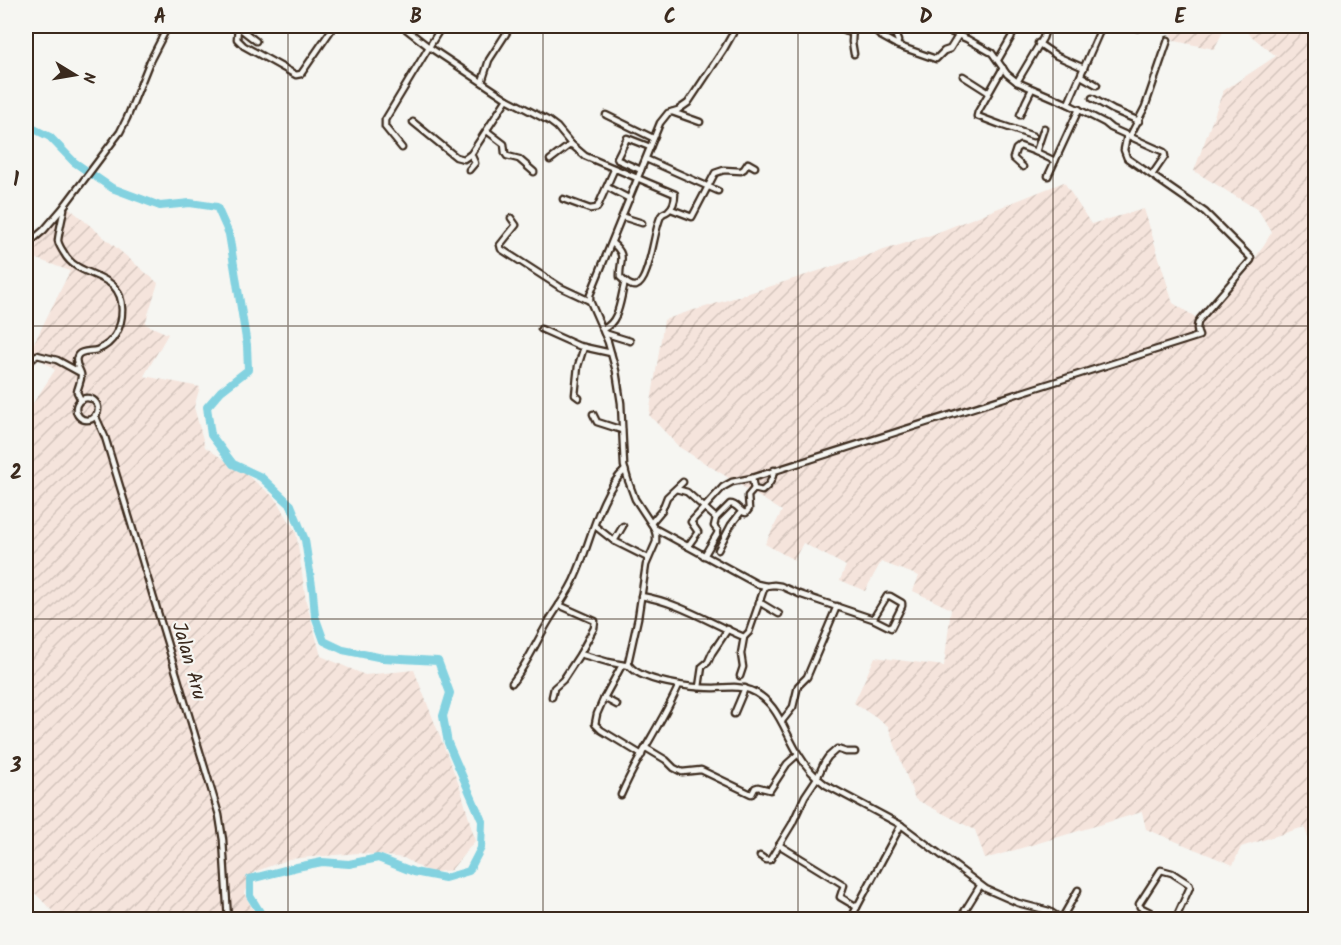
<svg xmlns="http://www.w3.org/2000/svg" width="1341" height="945" font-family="Kalam,sans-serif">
  <defs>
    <pattern id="industrial-furrows" width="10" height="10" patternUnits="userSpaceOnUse" patternTransform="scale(1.5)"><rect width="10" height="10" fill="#f5e4dc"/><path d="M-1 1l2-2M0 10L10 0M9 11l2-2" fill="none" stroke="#d3c4bc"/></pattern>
  </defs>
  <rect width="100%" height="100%" fill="#f6f6f2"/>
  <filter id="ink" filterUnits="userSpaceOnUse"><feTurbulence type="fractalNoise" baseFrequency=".0167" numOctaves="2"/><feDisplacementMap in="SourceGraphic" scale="12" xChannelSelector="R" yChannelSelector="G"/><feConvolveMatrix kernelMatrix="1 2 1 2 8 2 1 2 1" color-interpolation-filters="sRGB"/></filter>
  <g filter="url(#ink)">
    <!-- industrial -->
    <g fill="url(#industrial-furrows)">
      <path d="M1165 26H1226L1214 49 1175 41Z"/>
      <path d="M1239 26H1315V850L1314 851 1304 827 1241 847 1233 865 1146 829 1142 812 985 859 975 830 915 799 888 726 854 703 875 657 944 666 951 609 913 591 919 576 881 562 865 591 840 580 846 566 803 543 794 560 765 544 782 511 679 447 649 415 664 320 693 310 699 309 931 235 1064 182 1091 224 1144 209 1173 303 1200 320 1244 276 1272 232 1258 210 1194 171 1223 91 1276 56Z"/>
      <path d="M68 207 158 283 145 324 168 334 144 376 200 387 194 407 205 447 247 475 275 498 296 532 306 601 321 656 365 675 414 670 461 790 475 841 451 870 430 873 404 858 359 853 289 859 254 872 244 893 258 919H60L26 884V414L55 370 30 351 70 271 26 255Z"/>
    </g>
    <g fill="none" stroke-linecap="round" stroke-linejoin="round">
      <!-- river -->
      <path stroke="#83d2e0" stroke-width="8" d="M26 125 50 137 74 162 112 188 160 206 190 203 217 207 229 234 247 345 248 370 221 391 207 407 211 435 233 464 261 477 291 505 305 540 313 592 315 616 324 641 343 650 383 658 438 661 450 693 443 716 448 743 482 821 481 848 469 871 445 878 414 872 378 858 349 864 322 862 297 867 250 879V896L265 920"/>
      <defs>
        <g id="minor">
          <path d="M402 26 429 47 442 26"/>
          <path d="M737 26 724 49 688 103 678 110 668 113 660 123 590 295V301L608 342 616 371 621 403 624 466 628 480 635 499 654 528 656 535V542L646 565 638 618 628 663C637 682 694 688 714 688 725 688 739 685 750 690 778 701 784 732 799 755 806 767 815 777 826 785L901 825 986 889 1018 903 1049 911 1063 920"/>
          <path d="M806 26 813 27 817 26"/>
          <path d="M836 26 844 31 853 33"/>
          <path d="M853 26 852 42 854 54"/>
          <path d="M937 26 967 39 992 53 1007 74 1017 82 1068 104 1105 123 1111 128 1164 152 1165 156 1152 175"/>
          <path d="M1128 26 1138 28"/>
          <path d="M238 27 237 39 244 46 296 75 301 74 334 26"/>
          <path d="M238 27 256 41"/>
          <path d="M879 35 899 46 936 59 944 51 950 49 958 36"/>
          <path d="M1038 43 1057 56 1084 68"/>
          <path d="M897 45 898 41 896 36 901 26"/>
          <path d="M998 60 1013 34V29L1012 26"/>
          <path d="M1003 68 978 112 977 116 1001 125 1033 136"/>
          <path d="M963 76 988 92"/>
          <path d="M1081 76 1097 85"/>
          <path d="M482 82 489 60 511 26"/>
          <path d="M1017 82 1043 38 1047 26"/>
          <path d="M1092 98 1113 110 1139 121"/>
          <path d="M1068 104 1102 26"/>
          <path d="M672 112 700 122"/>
          <path d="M606 115 653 138"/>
          <path d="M1020 115 1026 101 1032 89"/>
          <path d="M413 122 456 157 464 159 471 154 507 99"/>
          <path d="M487 131 504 144 505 153 507 156 519 159 534 172"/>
          <path d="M1130 136 1145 107 1168 40"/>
          <path d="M402 148 385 127V120L429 47 507 99 549 121 557 127 571 144 585 156 675 194C675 200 673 207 668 211 664 214 663 212 661 216 654 228 650 282 636 286 630 287 624 281 620 277 619 261 628 256 612 243"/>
          <path d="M1036 152 1044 128"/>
          <path d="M646 159 718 191"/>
          <path d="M550 160 571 144"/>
          <path d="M1023 167 1013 158 1016 149 1020 146 1036 152 1055 161"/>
          <path d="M469 170 475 163 471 154"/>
          <path d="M641 170 618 160 617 158 627 138 650 147"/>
          <path d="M1048 176 1079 109"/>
          <path d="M607 187 630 199"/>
          <path d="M563 199 590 209 597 208 614 170"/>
          <path d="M64 209C63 215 58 236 58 241 59 245 62 250 64 253 79 281 122 269 122 310 122 327 114 344 97 350 91 352 79 350 77 357 74 363 80 369 81 374 82 380 78 386 77 392L81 400"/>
          <path d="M671 209 692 217 715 173 724 170 741 171 744 169 748 163 755 167"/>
          <path d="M623 217 642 223"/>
          <path d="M511 218 516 225 500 245 501 249 560 287 590 301"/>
          <path d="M26 249 30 242 44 230 62 209 120 132 127 118 150 61 168 26"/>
          <path d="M26 300 29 304"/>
          <path d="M541 329 579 346 611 353"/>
          <path d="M603 329C620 322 620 298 625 282"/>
          <path d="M604 333 630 341"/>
          <path d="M26 371 29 362 37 355 57 360 79 372"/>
          <path d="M579 398 575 395 578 366 584 347"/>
          <circle cx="87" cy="409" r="11"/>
          <path d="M593 414 597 422 622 430"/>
          <path d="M95 415 105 437 219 815 223 840 228 920"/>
          <path d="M752 478 754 489 762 491C769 486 773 479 774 470"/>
          <path d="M676 489 687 492 716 518"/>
          <path d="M651 523 662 510 667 497 683 482"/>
          <path d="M595 526 614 541"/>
          <path d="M623 526 614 541 648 558"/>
          <path d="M654 528 757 584 766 586 774 585 781 586 799 594 873 619 887 596H890L902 603V606L891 628 873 619"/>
          <path d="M688 546 698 532 691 522 723 487 732 482 752 478 1199 336C1196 330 1196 325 1200 319L1251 260V258L1205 212 1127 158 1124 150 1127 135"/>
          <path d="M718 550 731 525 741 512"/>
          <path d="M704 556 717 534 718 531 714 526 716 518 730 504C738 504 739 512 746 513L749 509 748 496 754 489"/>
          <path d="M641 596C678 602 710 623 744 637L749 632 765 586"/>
          <path d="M759 602 779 614"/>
          <path d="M559 605 595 621 594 628 580 654 608 662 629 666"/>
          <path d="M740 676 743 667 741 654 744 637"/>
          <path d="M512 683C528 663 537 640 550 619 559 604 570 591 576 575 590 544 600 492 625 470"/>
          <path d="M699 687 702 667 708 662 712 653 728 629"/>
          <path d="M552 697 554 688 563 680 580 654"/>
          <path d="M604 698 597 714 595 724 601 730 642 755"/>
          <path d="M617 705 604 698 622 665"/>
          <path d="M734 714 745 688"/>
          <path d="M782 721 793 707 798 686 807 677 837 606"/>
          <path d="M646 748 666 760 674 768 682 772 701 770 751 794H752L755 788 758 787 770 790 787 764 798 754"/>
          <path d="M621 795C637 757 662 723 679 685"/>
          <path d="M779 845 844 885 840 897 857 907"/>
          <path d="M760 856 766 860H770L792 824 805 796 817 778 824 763 828 757 837 749 846 752H855"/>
          <path d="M1062 918 1078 890"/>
          <path d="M850 920 901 825"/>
          <path d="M959 920 980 886"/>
          <path d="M1147 920 1150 912 1140 907 1139 904 1161 870 1172 873 1189 884 1190 887 1175 920"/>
          <path d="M1315 920 1316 918"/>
        </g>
      </defs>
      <!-- minor casing -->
      <use href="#minor" stroke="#3b2a1e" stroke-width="9"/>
      <!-- minor -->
      <use href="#minor" stroke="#f6f6f2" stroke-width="4.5"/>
    </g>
  </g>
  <!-- grid -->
  <path fill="none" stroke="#3b2a1e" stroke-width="1.5" stroke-opacity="0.55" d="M288 26V920M543 26V920M798 26V920M1053 26V920M26 326H1316M26 619H1316"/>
  <g text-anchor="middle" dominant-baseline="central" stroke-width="4.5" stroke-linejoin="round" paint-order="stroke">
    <!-- street labels -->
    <g font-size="20" fill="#3b2a1e" stroke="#f6f6f2">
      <text transform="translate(188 661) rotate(74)">Jalan Aru</text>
    </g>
  </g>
  <!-- margin -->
  <rect width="1341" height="945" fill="none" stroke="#f6f6f2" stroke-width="66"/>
  <!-- north arrow -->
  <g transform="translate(75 75) rotate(101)" stroke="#f6f6f2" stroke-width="4.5" paint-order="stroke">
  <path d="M0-4.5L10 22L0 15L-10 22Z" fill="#3b2a1e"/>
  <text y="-9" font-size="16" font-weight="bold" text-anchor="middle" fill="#3b2a1e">N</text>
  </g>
  <rect x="33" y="33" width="1275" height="879" fill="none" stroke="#3b2a1e" stroke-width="2"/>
  <g font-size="20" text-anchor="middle" font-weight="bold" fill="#3b2a1e">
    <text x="160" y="23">A</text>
    <text x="416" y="23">B</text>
    <text x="670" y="23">C</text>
    <text x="926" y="23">D</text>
    <text x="1180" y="23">E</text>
    <text x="16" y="186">1</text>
    <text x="16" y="479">2</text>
    <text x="16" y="772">3</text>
  </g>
</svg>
